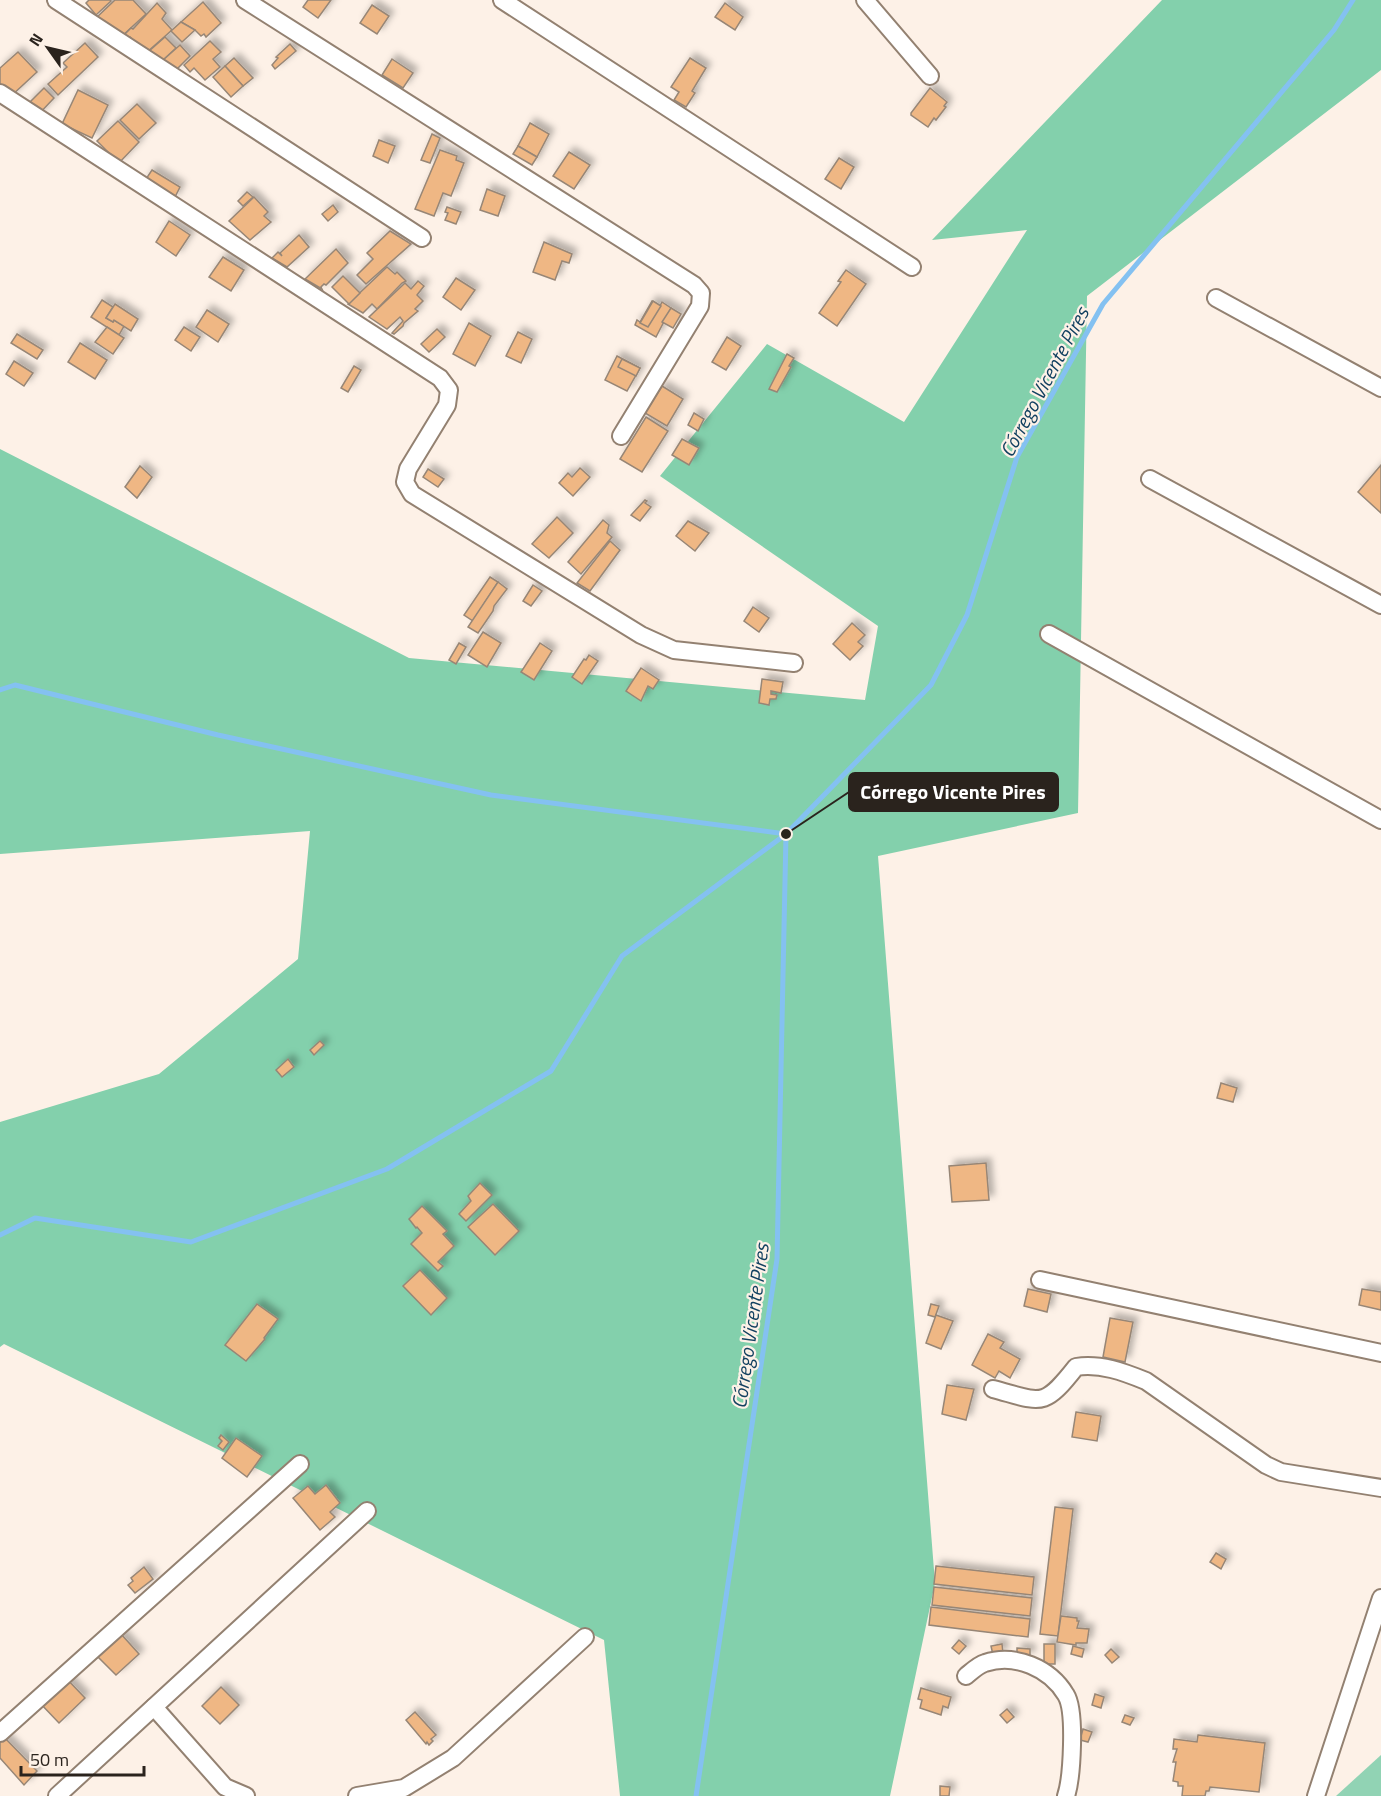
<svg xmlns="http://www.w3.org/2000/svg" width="1381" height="1796" font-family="'Titillium Web',sans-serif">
  <defs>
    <filter id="shadow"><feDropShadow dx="5" dy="-5" stdDeviation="3" flood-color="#0004"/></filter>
  </defs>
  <rect width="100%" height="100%" fill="#fdf1e7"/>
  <!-- green -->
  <path fill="#91d3b4" d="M1381 1755V1796H1336Z"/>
  <!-- forest -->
  <path fill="#83d0ac" d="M1162 0H1381V70L1087 296 1078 813 878 856 935 1583 890 1796H620L604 1640 4 1344 0 1347V1122L159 1074 298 959 310 831 0 854V449L409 658 865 700 878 626 660 476 767 344 904 422 1027 230 932 240Z"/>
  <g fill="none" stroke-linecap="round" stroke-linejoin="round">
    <!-- stream -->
    <g stroke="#84c1f1" stroke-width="5">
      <path d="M0 690 15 685 218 735 491 795 786 834"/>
      <path d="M0 1235 35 1218 191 1242 387 1169 551 1071 622 956 786 834"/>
      <path d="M696 1796 777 1259 786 834 931 685 967 615 1017 457 1103 304 1334 30 1353 0"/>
    </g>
  </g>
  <!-- building -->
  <g fill="#efb784" stroke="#978676" stroke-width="1.5" filter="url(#shadow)">
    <path d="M89 0H110L111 1 96 15 86 3Z"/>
    <path d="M115 0H133L146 14 121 37 96 18Z"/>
    <path d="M308 0H331L318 18 303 7Z"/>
    <path d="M203 2 221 23 206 37 204 34 201 36 195 30 181 22Z"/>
    <path d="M157 3 166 13 162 19 172 30 146 53 130 37 128 39 123 36 131 28 133 29Z"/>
    <path d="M725 3 743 17 735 30 715 17Z"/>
    <path d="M372 5 389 16 377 34 360 23Z"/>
    <path d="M181 22 195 30 182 42 171 31Z"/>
    <path d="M165 37 176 48 162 61 148 52Z"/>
    <path d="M210 41 221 52 213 59 220 67 205 80 194 68 190 72 184 65Z"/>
    <path d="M85 43 98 57 58 95 48 84 67 67 63 63Z"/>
    <path d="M290 44 296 51 275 69 272 65 278 58 276 57Z"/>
    <path d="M180 45 190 56 177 69 162 61Z"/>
    <path d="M18 52 37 72 10 97 0 87V68Z"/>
    <path d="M234 58 253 78 243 86 225 66Z"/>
    <path d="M690 58 706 68 692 91 695 93 686 107 674 100 679 92 671 87Z"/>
    <path d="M392 59 413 73 403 88 382 75Z"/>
    <path d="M225 66 243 86 231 97 213 77Z"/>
    <path d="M44 88 54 98 38 115 27 105Z"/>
    <path d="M930 88 947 102 944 106 946 107 936 120 934 118 928 127 911 115V113Z"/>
    <path d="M78 90 108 105 92 138 62 124Z"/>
    <path d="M137 104 156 123 139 139 120 120Z"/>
    <path d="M118 121 139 142 119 163 97 141Z"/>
    <path d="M530 123 549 134 537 157 518 146Z"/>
    <path d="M432 134 440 138 430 163 421 160Z"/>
    <path d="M379 140 395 146 388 163 373 156Z"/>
    <path d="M518 146 537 157 532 165 513 154Z"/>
    <path d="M440 150 457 156 456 160 464 163 451 196 443 193 434 216 415 209Z"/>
    <path d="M569 152 590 165 574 189 553 176Z"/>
    <path d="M839 158 854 167 841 189 825 179Z"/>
    <path d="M152 170 180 187 174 199 144 182Z"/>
    <path d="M487 189 505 196 498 216 480 210Z"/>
    <path d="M247 192 253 197 243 206 238 201Z"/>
    <path d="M254 197 268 212 264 216 271 222 250 240 229 221Z"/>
    <path d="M333 205 338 212 328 221 322 214Z"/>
    <path d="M447 207 461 212 456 224 445 220 448 213 445 212Z"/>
    <path d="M169 221 190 235 176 256 156 242Z"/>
    <path d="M390 231 411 244 366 284 357 275 373 259 367 253Z"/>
    <path d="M299 235 309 247 287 267 272 258 278 252 282 256 280 253Z"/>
    <path d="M544 242 572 254 569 263 562 261 555 280 533 272Z"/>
    <path d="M336 249 348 263 326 285 324 284 321 287 322 289 305 279Z"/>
    <path d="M223 257 244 270 231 291 209 277Z"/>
    <path d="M387 267 395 274 397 272 406 281 402 283 377 309 372 304 363 313 348 304Z"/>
    <path d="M846 270 866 284 837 326 819 313 841 282 838 281Z"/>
    <path d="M343 276 360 293 349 304 332 287Z"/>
    <path d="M456 278 475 290 461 310 443 297Z"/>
    <path d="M418 281 424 286 417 295 423 301 415 309 418 311 404 323 403 326 394 334 392 333 403 321 400 317 387 329 369 317 405 283 411 289Z"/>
    <path d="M102 300 113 307 106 318 113 322 114 320 124 326 119 335 91 317Z"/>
    <path d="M652 301 660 306 662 302 671 308 656 337 635 325 637 320 640 322Z"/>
    <path d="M653 301 661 306 648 327 640 323Z"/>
    <path d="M115 304 138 319 131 331 114 320 113 322 106 318Z"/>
    <path d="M671 308 681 314 673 328 662 322Z"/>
    <path d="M207 310 229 324 218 342 196 327Z"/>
    <path d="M469 323 491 336 475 366 453 354Z"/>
    <path d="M107 327 124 338 113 354 95 342Z"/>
    <path d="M184 327 200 337 191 351 175 340Z"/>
    <path d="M437 329 445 337 429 352 421 344Z"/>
    <path d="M518 332 532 339 521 363 506 356Z"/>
    <path d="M17 334 43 350 37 359 11 343Z"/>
    <path d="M727 337 741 346 726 370 712 362Z"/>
    <path d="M80 343 107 360 95 379 68 362Z"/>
    <path d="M787 354 794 358 789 366 791 367 777 392 769 389Z"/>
    <path d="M617 356 640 368 627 391 605 380Z"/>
    <path d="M622 359 640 368 636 376 618 367Z"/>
    <path d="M14 361 33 373 24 386 6 374Z"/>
    <path d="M354 366 361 370 348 392 341 388Z"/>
    <path d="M662 386 683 399 667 426 645 413Z"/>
    <path d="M694 413 704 419 698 431 688 425Z"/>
    <path d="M646 417 668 431 642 472 620 459Z"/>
    <path d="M682 439 699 448 689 465 672 455Z"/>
    <path d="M1381 465V513L1358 492Z"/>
    <path d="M140 466 152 477 137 498 125 487Z"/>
    <path d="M580 468 590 477 573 496 559 483 568 473 572 477Z"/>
    <path d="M428 469 444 479 438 487 423 477Z"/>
    <path d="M645 500 647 501 645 503 651 507 640 521 631 515Z"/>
    <path d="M557 517 573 533 549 558 532 544Z"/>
    <path d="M603 520 609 525 607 533 612 537 581 574 568 562Z"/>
    <path d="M688 521 709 533 695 551 676 536Z"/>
    <path d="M610 541 620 550 590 591 577 583Z"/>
    <path d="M490 577 498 582 473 621 464 615Z"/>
    <path d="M498 582 507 589 494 606 493 611 478 633 468 627Z"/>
    <path d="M533 585 542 591 531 606 523 601Z"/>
    <path d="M753 607 769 618 759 632 744 621Z"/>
    <path d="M852 623 865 635 858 642 863 646 850 660 833 644Z"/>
    <path d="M483 632 501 643 487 667 468 655Z"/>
    <path d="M459 643 466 647 456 664 449 660Z"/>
    <path d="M540 643 552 651 534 680 521 672Z"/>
    <path d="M589 655 598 661 582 684 572 677 584 659 586 660Z"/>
    <path d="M641 668 659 680 653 689 648 686 641 701 626 691Z"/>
    <path d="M762 679 783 682 781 693 771 691V694L777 695 776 699H770L769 705 759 703Z"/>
    <path d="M320 1041 324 1045 314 1055 310 1050Z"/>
    <path d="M288 1059 294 1067 282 1077 276 1070Z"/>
    <path d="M1221 1083 1237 1088 1233 1102 1217 1098Z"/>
    <path d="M986 1163 989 1200 952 1202 949 1166Z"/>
    <path d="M480 1183 492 1195 466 1221 459 1214 471 1201 468 1196Z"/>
    <path d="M493 1204 519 1231 495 1255 468 1227Z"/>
    <path d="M422 1206 447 1231 443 1234 454 1246 438 1262 443 1266 438 1271 411 1244 422 1233 417 1227 416 1228 409 1219Z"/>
    <path d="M420 1270 447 1298 431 1315 403 1286Z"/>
    <path d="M1028 1289 1051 1294 1047 1312 1024 1306Z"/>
    <path d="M1362 1289 1381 1292V1310L1359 1305Z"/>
    <path d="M257 1304 278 1319 264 1338 265 1339 246 1361 225 1345Z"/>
    <path d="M931 1304 939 1306 935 1317 928 1315Z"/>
    <path d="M936 1315 953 1321 941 1349 926 1343Z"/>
    <path d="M1110 1318 1133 1322 1125 1362 1103 1357Z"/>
    <path d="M988 1334 1004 1342 1000 1348 1020 1359 1010 1378 999 1371 995 1378 972 1365Z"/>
    <path d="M947 1385 974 1389 966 1420 942 1414Z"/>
    <path d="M1076 1412 1101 1416 1097 1441 1072 1437Z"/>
    <path d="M221 1435 229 1442 223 1450 218 1446 222 1441 219 1438Z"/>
    <path d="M236 1438 262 1456 247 1477 222 1458Z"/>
    <path d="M326 1485 340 1503 330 1512 335 1517 320 1530 293 1498 308 1486 315 1494Z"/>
    <path d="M1055 1507 1073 1509 1058 1636 1040 1634Z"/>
    <path d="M1216 1553 1226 1559 1221 1569 1210 1562Z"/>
    <path d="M936 1566 1034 1577 1032 1595 934 1584Z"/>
    <path d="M144 1567 153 1579 135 1593 128 1585 133 1581 131 1578Z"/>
    <path d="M934 1587 1032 1598 1030 1616 932 1605Z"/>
    <path d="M931 1607 1030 1619 1028 1637 929 1625Z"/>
    <path d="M1061 1616 1077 1618V1621H1079L1077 1628 1089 1629 1087 1643H1076V1645L1057 1642Z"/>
    <path d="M121 1634 139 1654 116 1675 97 1656Z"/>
    <path d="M959 1640 966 1646 959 1654 952 1648Z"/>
    <path d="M1002 1644 1003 1653 993 1655 991 1646Z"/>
    <rect x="1044" y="1644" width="11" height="20"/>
    <path d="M1073 1646 1084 1649 1082 1657 1071 1654Z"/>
    <path d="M1017 1648 1030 1649V1656L1017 1657Z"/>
    <path d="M1111 1649 1119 1657 1112 1663 1105 1655Z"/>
    <path d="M66 1678 85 1698 59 1723 39 1702Z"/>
    <path d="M221 1687 239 1705 220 1724 202 1706Z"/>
    <path d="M921 1688 951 1697 948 1708 943 1706 941 1715 920 1708 922 1700 918 1699Z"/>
    <path d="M1095 1694 1104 1697 1101 1708 1092 1705Z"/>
    <path d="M1007 1709 1014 1717 1007 1723 1000 1715Z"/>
    <path d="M415 1712 436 1735 431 1739 433 1741 429 1745 427 1742 426 1744 406 1720Z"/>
    <path d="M1125 1715 1134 1718 1130 1725 1122 1722Z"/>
    <path d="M1083 1729 1092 1732 1088 1742 1080 1740Z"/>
    <path d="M1198 1735 1265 1743 1259 1792 1210 1787 1209 1791H1206L1205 1796H1182L1183 1786H1178V1782L1173 1781 1176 1762H1173L1177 1749H1173L1174 1739 1197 1742Z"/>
    <path d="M3 1736 37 1771 24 1785 0 1758V1739Z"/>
    <path d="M940 1786 950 1787 949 1796H940Z"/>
  </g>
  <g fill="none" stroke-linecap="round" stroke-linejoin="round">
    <defs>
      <g id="minor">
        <path d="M56 0 422 238"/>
        <path d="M245 0 694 285 701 293 700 306 621 436"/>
        <path d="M502 0 912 267"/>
        <path d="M865 0 930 76"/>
        <path d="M0 93 440 378 449 390 447 405 408 469 405 482 412 494 641 635 674 650 794 663"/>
        <path d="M1216 298 1381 388"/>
        <path d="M1150 479 1381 605"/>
        <path d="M1049 634 1381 820"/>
        <path d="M1040 1280 1381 1353"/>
        <path d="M993 1389C1042 1402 1043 1409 1076 1367 1100 1363 1124 1372 1146 1381L1266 1465 1281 1472 1381 1488"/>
        <path d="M966 1676C971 1672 978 1665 985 1663 1015 1653 1050 1668 1066 1695 1076 1711 1072 1778 1066 1796"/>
        <path d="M154 1707 225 1787 246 1796"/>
        <path d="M0 1733 300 1464"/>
        <path d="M57 1796 367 1511"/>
        <path d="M357 1796 404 1788 453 1758 585 1637"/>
        <path d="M1316 1796 1381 1598"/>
      </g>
    </defs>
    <!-- minor casing -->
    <use href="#minor" stroke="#938171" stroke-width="20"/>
    <!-- minor -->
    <use href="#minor" stroke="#fff" stroke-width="16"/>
  </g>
  <g text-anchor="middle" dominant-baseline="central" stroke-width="4.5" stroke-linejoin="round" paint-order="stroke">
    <!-- water labels -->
    <g font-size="20" font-style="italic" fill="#124060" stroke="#fdf1e7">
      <text transform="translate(1044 382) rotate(-62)">Córrego Vicente Pires</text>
      <text transform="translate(750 1326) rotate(-82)">Córrego Vicente Pires</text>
    </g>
  </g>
  <!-- callouts -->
  <path fill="none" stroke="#2a231d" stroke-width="2" d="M786 834L849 792"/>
  <circle fill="#2a231d" stroke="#fdf1e7" stroke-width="2" cx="786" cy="834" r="6"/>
  <rect fill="#2a231d" stroke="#2a231d" stroke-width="2" x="849" y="773" width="209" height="38" rx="6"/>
  <g font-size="20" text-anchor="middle" font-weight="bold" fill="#fff">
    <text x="953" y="799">Córrego Vicente Pires</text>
  </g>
  <!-- north arrow -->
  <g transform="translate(48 48) rotate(304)" stroke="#fdf1e7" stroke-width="4.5" paint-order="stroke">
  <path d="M0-4.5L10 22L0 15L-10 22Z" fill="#2a231d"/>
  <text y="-9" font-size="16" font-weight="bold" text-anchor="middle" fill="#2a231d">N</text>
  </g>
  <!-- scale -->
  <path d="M21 1766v9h123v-9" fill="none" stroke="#2a231d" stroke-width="3"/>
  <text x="30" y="1766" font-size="18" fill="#2a231d" stroke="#fdf1e7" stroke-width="4.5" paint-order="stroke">50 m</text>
</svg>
